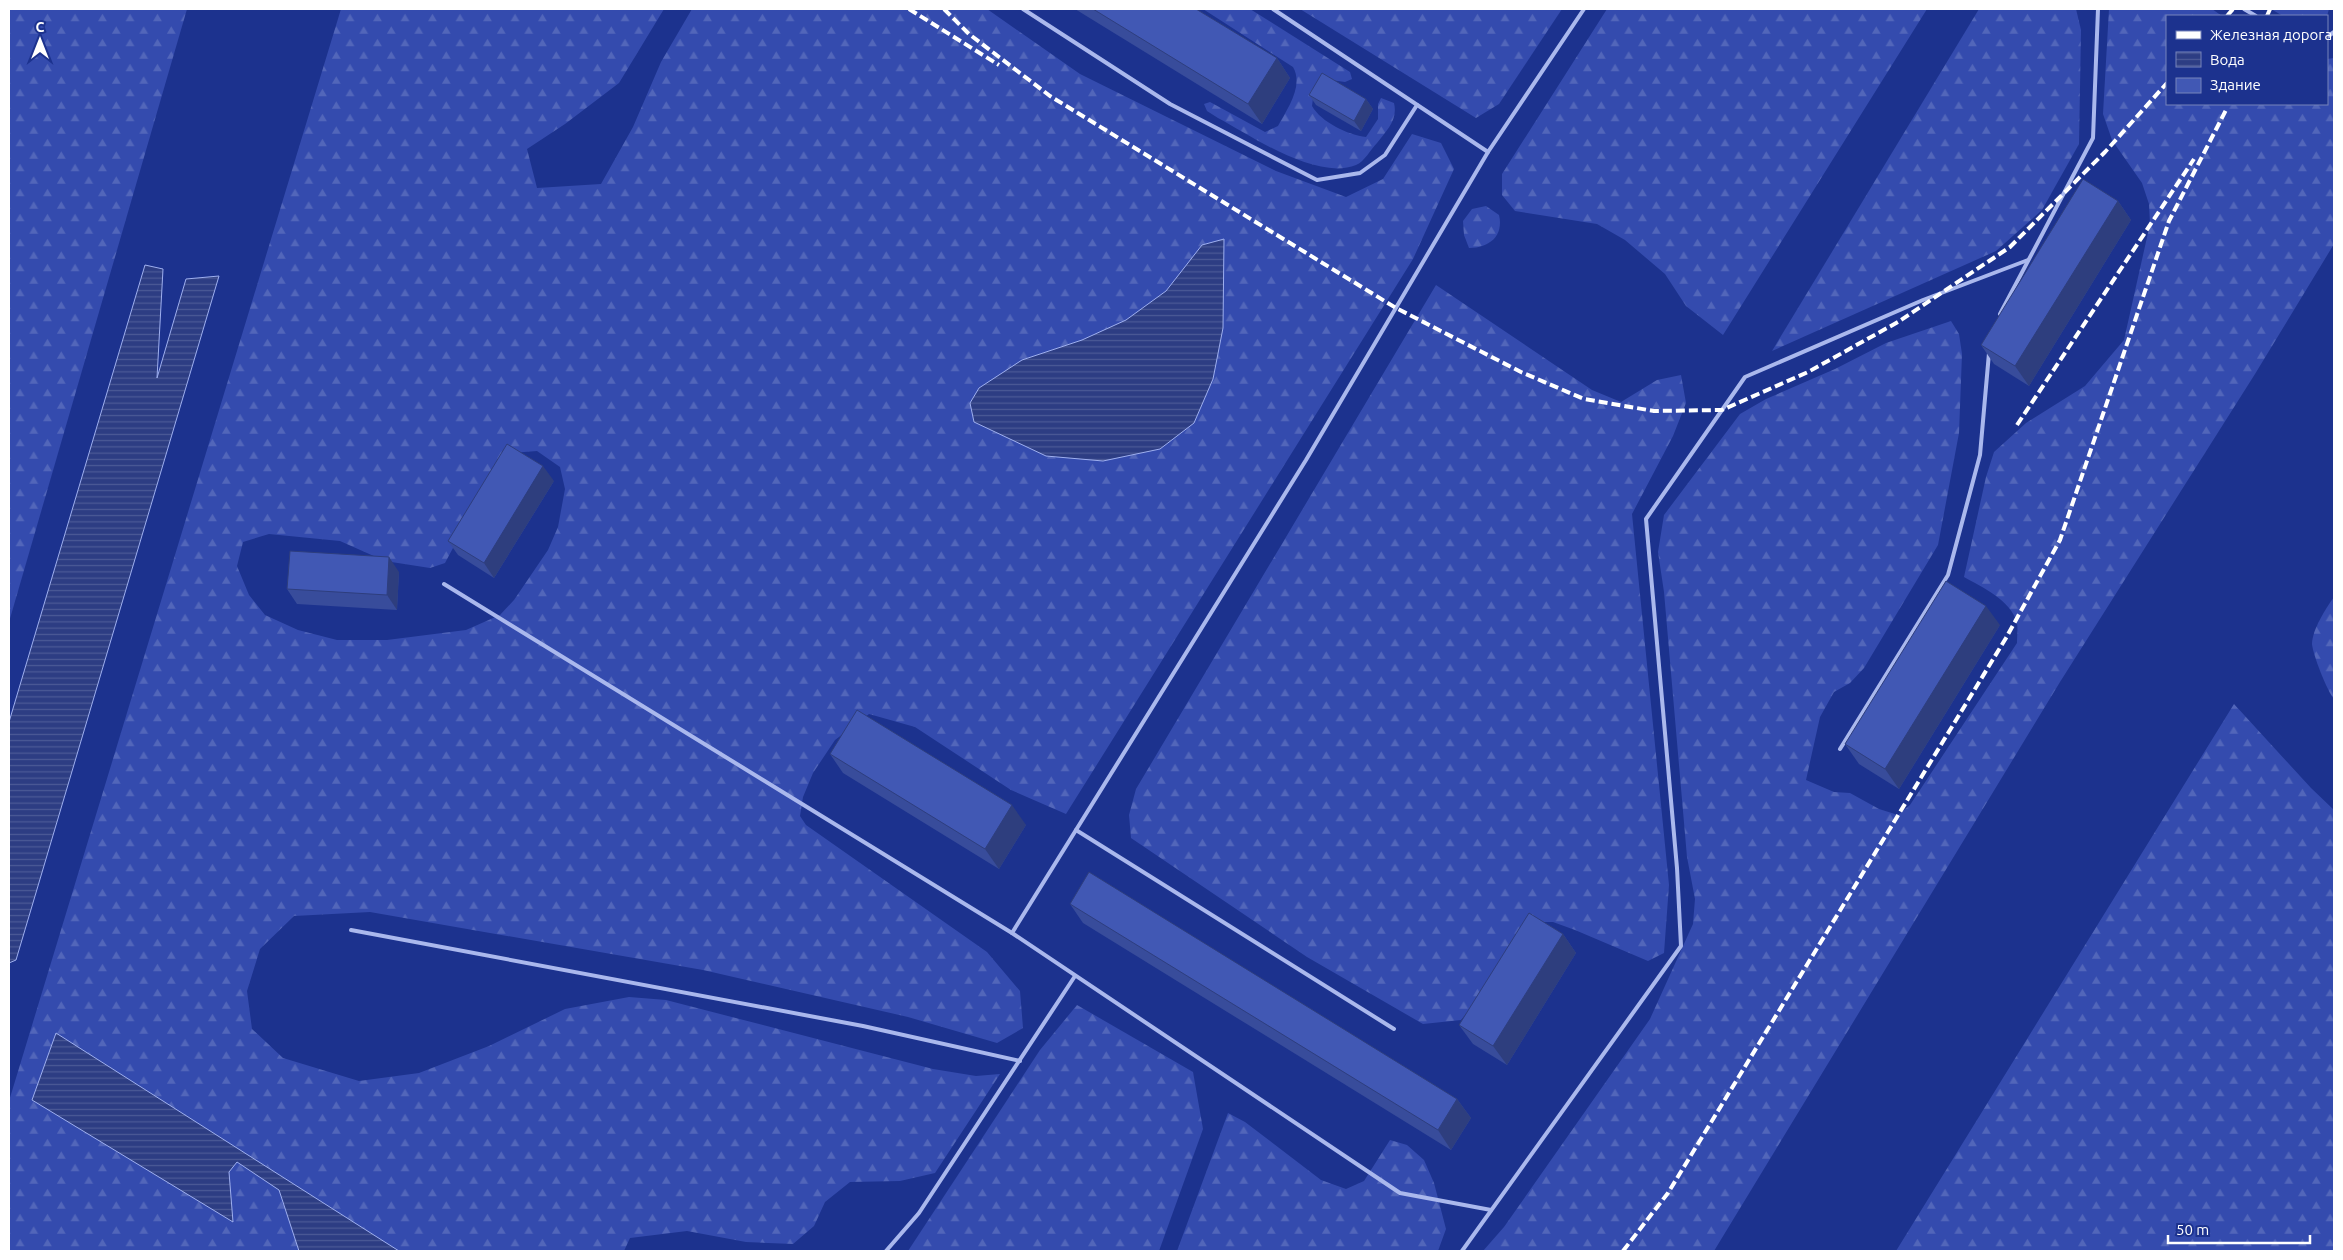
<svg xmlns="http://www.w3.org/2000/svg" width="2343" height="1260" font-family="Ubuntu,sans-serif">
  <defs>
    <pattern id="forest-firs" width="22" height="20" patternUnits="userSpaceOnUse" patternTransform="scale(1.25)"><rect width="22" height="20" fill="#344bae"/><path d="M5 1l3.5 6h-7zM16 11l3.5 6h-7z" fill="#5266ba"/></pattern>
    <pattern id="water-rules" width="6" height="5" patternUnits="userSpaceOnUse" patternTransform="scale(1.25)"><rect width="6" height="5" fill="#2d3d83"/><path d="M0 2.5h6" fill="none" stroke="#4c5a96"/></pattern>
  </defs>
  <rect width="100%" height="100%" fill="#1c328e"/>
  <!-- forest -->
  <g fill="url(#forest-firs)" fill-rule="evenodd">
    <path d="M9 9H187L9 622Z"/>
    <path d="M341 9H664L619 83 565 124 527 149 537 188 601 184 633 127 661 62 692 9H987L1080 74 1276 171 1346 197 1383 179 1412 134 1441 143 1454 169 1413 259 1066 814 1011 790 915 727 869 714 835 740 813 773 803 797 800 816 806 825 987 952 1020 991 1023 1028 997 1043 908 1017 703 970 370 912 294 916 260 949 247 991 252 1029 283 1058 359 1081 419 1073 489 1046 565 1009 629 997 666 1000 933 1069 976 1076 1000 1074 935 1173 900 1181 850 1182 825 1202 814 1226 793 1244 746 1242 687 1231 630 1238 624 1251H9V1101ZM537 451 560 467 565 489 558 527 548 550 514 600 500 615 466 630 387 640H337L298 630 265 615 249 595 237 566 243 542 269 534 340 541 385 561 430 568 445 563 487 484 511 453Z"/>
    <path d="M1203 9H1250L1350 72 1352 79 1345 82 1324 79 1314 90 1312 106C1321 122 1348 135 1366 137L1378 119V104L1381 98 1394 103C1398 120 1387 130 1377 143 1371 149 1364 162 1356 165 1317 181 1253 137 1218 118L1207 111 1204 104 1210 102 1265 132 1278 126C1287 109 1304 86 1293 67Z"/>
    <path d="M1300 9H1562L1499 104 1476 118Z"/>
    <path d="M1607 9H1927L1723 335 1686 306 1665 274 1625 240 1597 224 1515 211 1502 195V174Z"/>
    <path d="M1979 9H2076L2081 30 2079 144 2042 210 1996 251 1772 351Z"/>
    <path d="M2109 9H2212L2222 16H2167V104H2327V59L2334 58V244L2255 374 2060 682 1714 1251H1483L1504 1227 1650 1019 1693 924 1695 899 1687 857 1664 592 1658 552 1664 515 1740 414 1766 399 1835 369 1886 343 1951 321 1959 334 1962 354 1959 433 1938 545 1864 668 1850 683 1834 692 1820 717 1806 780 1834 792 1850 793 1879 809 1898 815 1910 805 2017 643C2017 637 2018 628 2017 623 2011 600 1982 587 1964 577L1986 477 1994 452 2026 423 2085 386 2124 340 2150 224 2149 204 2142 183 2112 140 2103 114Z"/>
    <path d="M2271 9H2329L2327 16H2283Z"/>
    <path d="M1486 206 1499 215C1504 236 1489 248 1469 248L1464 235 1463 221 1472 209Z"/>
    <path d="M1436 285 1592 390 1621 402 1657 380 1681 375 1686 403 1673 436 1632 514 1669 885 1664 953 1648 961 1575 930 1553 922H1540L1461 1020 1423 1024 1307 957 1131 838 1129 815 1136 789Z"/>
    <path d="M2334 597V699C2327 691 2313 655 2312 644 2312 630 2326 608 2334 597Z"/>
    <path d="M2234 704 2311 788 2334 810V1251H1896Z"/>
    <path d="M1077 1005 1193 1072 1203 1129 1159 1251H908L1040 1050Z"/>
    <path d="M1228 1113 1245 1122 1321 1180 1346 1189 1364 1181 1390 1140 1407 1145 1424 1160 1434 1183 1446 1229 1438 1251H1177Z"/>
  </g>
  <!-- water -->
  <g fill="url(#water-rules)" stroke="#9eafef">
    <path d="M1224 239 1223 328 1213 379 1194 423 1160 449 1103 461 1046 456 974 422 970 403 979 388 1022 360 1082 340 1126 320 1166 291 1202 245Z"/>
    <path d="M145 265 163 269 157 378 186 279 219 276 16 960 9 963V722Z"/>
    <path d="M56 1033 399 1251H299L279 1190 237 1162 229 1172 233 1222 32 1100Z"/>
  </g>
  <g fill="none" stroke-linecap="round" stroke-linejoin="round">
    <!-- lane -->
    <g stroke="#aab8ed" stroke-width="4">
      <path d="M1023 9 1170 104 1317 180 1360 173 1385 155 1417 105"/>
      <path d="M1273 9 1488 152"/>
      <path d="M2244 9 2256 16"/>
      <path d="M2327 37 2334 32"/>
      <path d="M2000 314 2093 138 2098 9"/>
      <path d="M444 584 1012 933 1400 1193 1491 1210"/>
      <path d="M1840 749 1948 575 1980 455 1989 353"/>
      <path d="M1076 830 1394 1029"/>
      <path d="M351 930 863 1026 1020 1061"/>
      <path d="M1012 933 1306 460 1488 152 1584 9"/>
      <path d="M886 1251 919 1213 1075 976"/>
      <path d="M1462 1251 1681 946 1677 868 1646 519 1745 377 1923 300 2028 260"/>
    </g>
    <!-- rail -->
    <g stroke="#fff" stroke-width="4" stroke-dasharray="9 4" stroke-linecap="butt">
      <path d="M909 9 999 65"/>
      <path d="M944 9 969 34 1050 96 1396 308 1521 372 1584 399 1654 411 1722 410 1808 372 1898 322 2010 247 2105 152 2167 83"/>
      <path d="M2227 16 2233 9"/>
      <path d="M2267 16 2270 9"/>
      <path d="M2017 425 2194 159"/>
      <path d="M1623 1251 1668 1193 2006 638 2060 540 2169 221 2226 110"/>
    </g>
  </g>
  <!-- wall -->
  <g fill="#384c9b">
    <path d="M1075 9H1196L1277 58 1290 78 1262 124Z"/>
    <path d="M1309 95 1366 99 1373 109 1361 131 1316 105Z"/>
    <path d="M2118 201 2131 220 2029 386 1994 364 1981 345Z"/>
    <path d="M554 481 494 578 458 555 448 541Z"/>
    <path d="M399 572 397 610 297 604 287 589Z"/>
    <path d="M2000 625 1899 789 1859 764 1845 744Z"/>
    <path d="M830 754 1026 825 999 869 843 773Z"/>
    <path d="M1070 904 1457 1099 1471 1118 1451 1150 1083 923Z"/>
    <path d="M1563 934 1576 953 1507 1065 1473 1044 1459 1025Z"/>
  </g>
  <!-- shaded-wall -->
  <g fill="#2e3e7e">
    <path d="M1277 58 1290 78 1262 124 1248 104Z"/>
    <path d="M1366 99 1373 109 1361 131 1354 121Z"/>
    <path d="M2118 201 2131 220 2029 386 2015 366Z"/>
    <path d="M543 466 554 481 494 578 484 563Z"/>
    <path d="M389 557 399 572 397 610 387 595Z"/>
    <path d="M1986 606 2000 625 1899 789 1885 769Z"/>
    <path d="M1012 805 1026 825 999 869 985 849Z"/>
    <path d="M1563 934 1576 953 1507 1065 1493 1046Z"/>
    <path d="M1457 1099 1471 1118 1451 1150 1438 1130Z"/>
  </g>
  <!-- building -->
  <g fill="#4158b4" stroke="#2e3e7e">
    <path d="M1093 9H1196L1277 58 1248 104Z"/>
    <path d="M1322 73 1366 99 1354 121 1309 95Z"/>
    <path d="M2083 179 2118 201 2015 366 1981 345Z"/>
    <path d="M507 444 543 466 484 563 448 541Z"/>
    <path d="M290 551 389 557 387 595 287 589Z"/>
    <path d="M1946 581 1986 606 1885 769 1845 744Z"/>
    <path d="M857 710 1012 805 985 849 830 754Z"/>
    <path d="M1089 872 1457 1099 1438 1130 1070 904Z"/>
    <path d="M1529 913 1563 934 1493 1046 1459 1025Z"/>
  </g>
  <!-- border -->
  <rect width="2343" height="1260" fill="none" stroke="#ffffff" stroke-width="20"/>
  <!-- legend -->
  <rect x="2166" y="15" width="162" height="90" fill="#1c328e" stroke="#7784bb"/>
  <rect x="2176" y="31" width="25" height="8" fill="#ffffff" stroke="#7784bb"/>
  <text x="2210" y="40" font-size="15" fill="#ffffff">Железная дорога</text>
  <rect x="2176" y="52" width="25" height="15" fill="url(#water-rules)" stroke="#7784bb"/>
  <text x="2210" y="65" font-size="15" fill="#ffffff">Вода</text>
  <rect x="2176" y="78" width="25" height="15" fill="#4158b4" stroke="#7784bb"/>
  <text x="2210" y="90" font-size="15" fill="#ffffff">Здание</text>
  <!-- north arrow -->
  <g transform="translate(40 40)" stroke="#1c328e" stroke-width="4" paint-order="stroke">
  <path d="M0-4L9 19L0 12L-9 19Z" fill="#ffffff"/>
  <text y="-8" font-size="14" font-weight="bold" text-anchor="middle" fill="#ffffff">С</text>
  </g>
  <!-- scale -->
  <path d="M2168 1235v8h142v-8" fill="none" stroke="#ffffff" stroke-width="2.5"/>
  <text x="2176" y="1235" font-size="15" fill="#ffffff" stroke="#1c328e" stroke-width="4" paint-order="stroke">50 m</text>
</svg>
